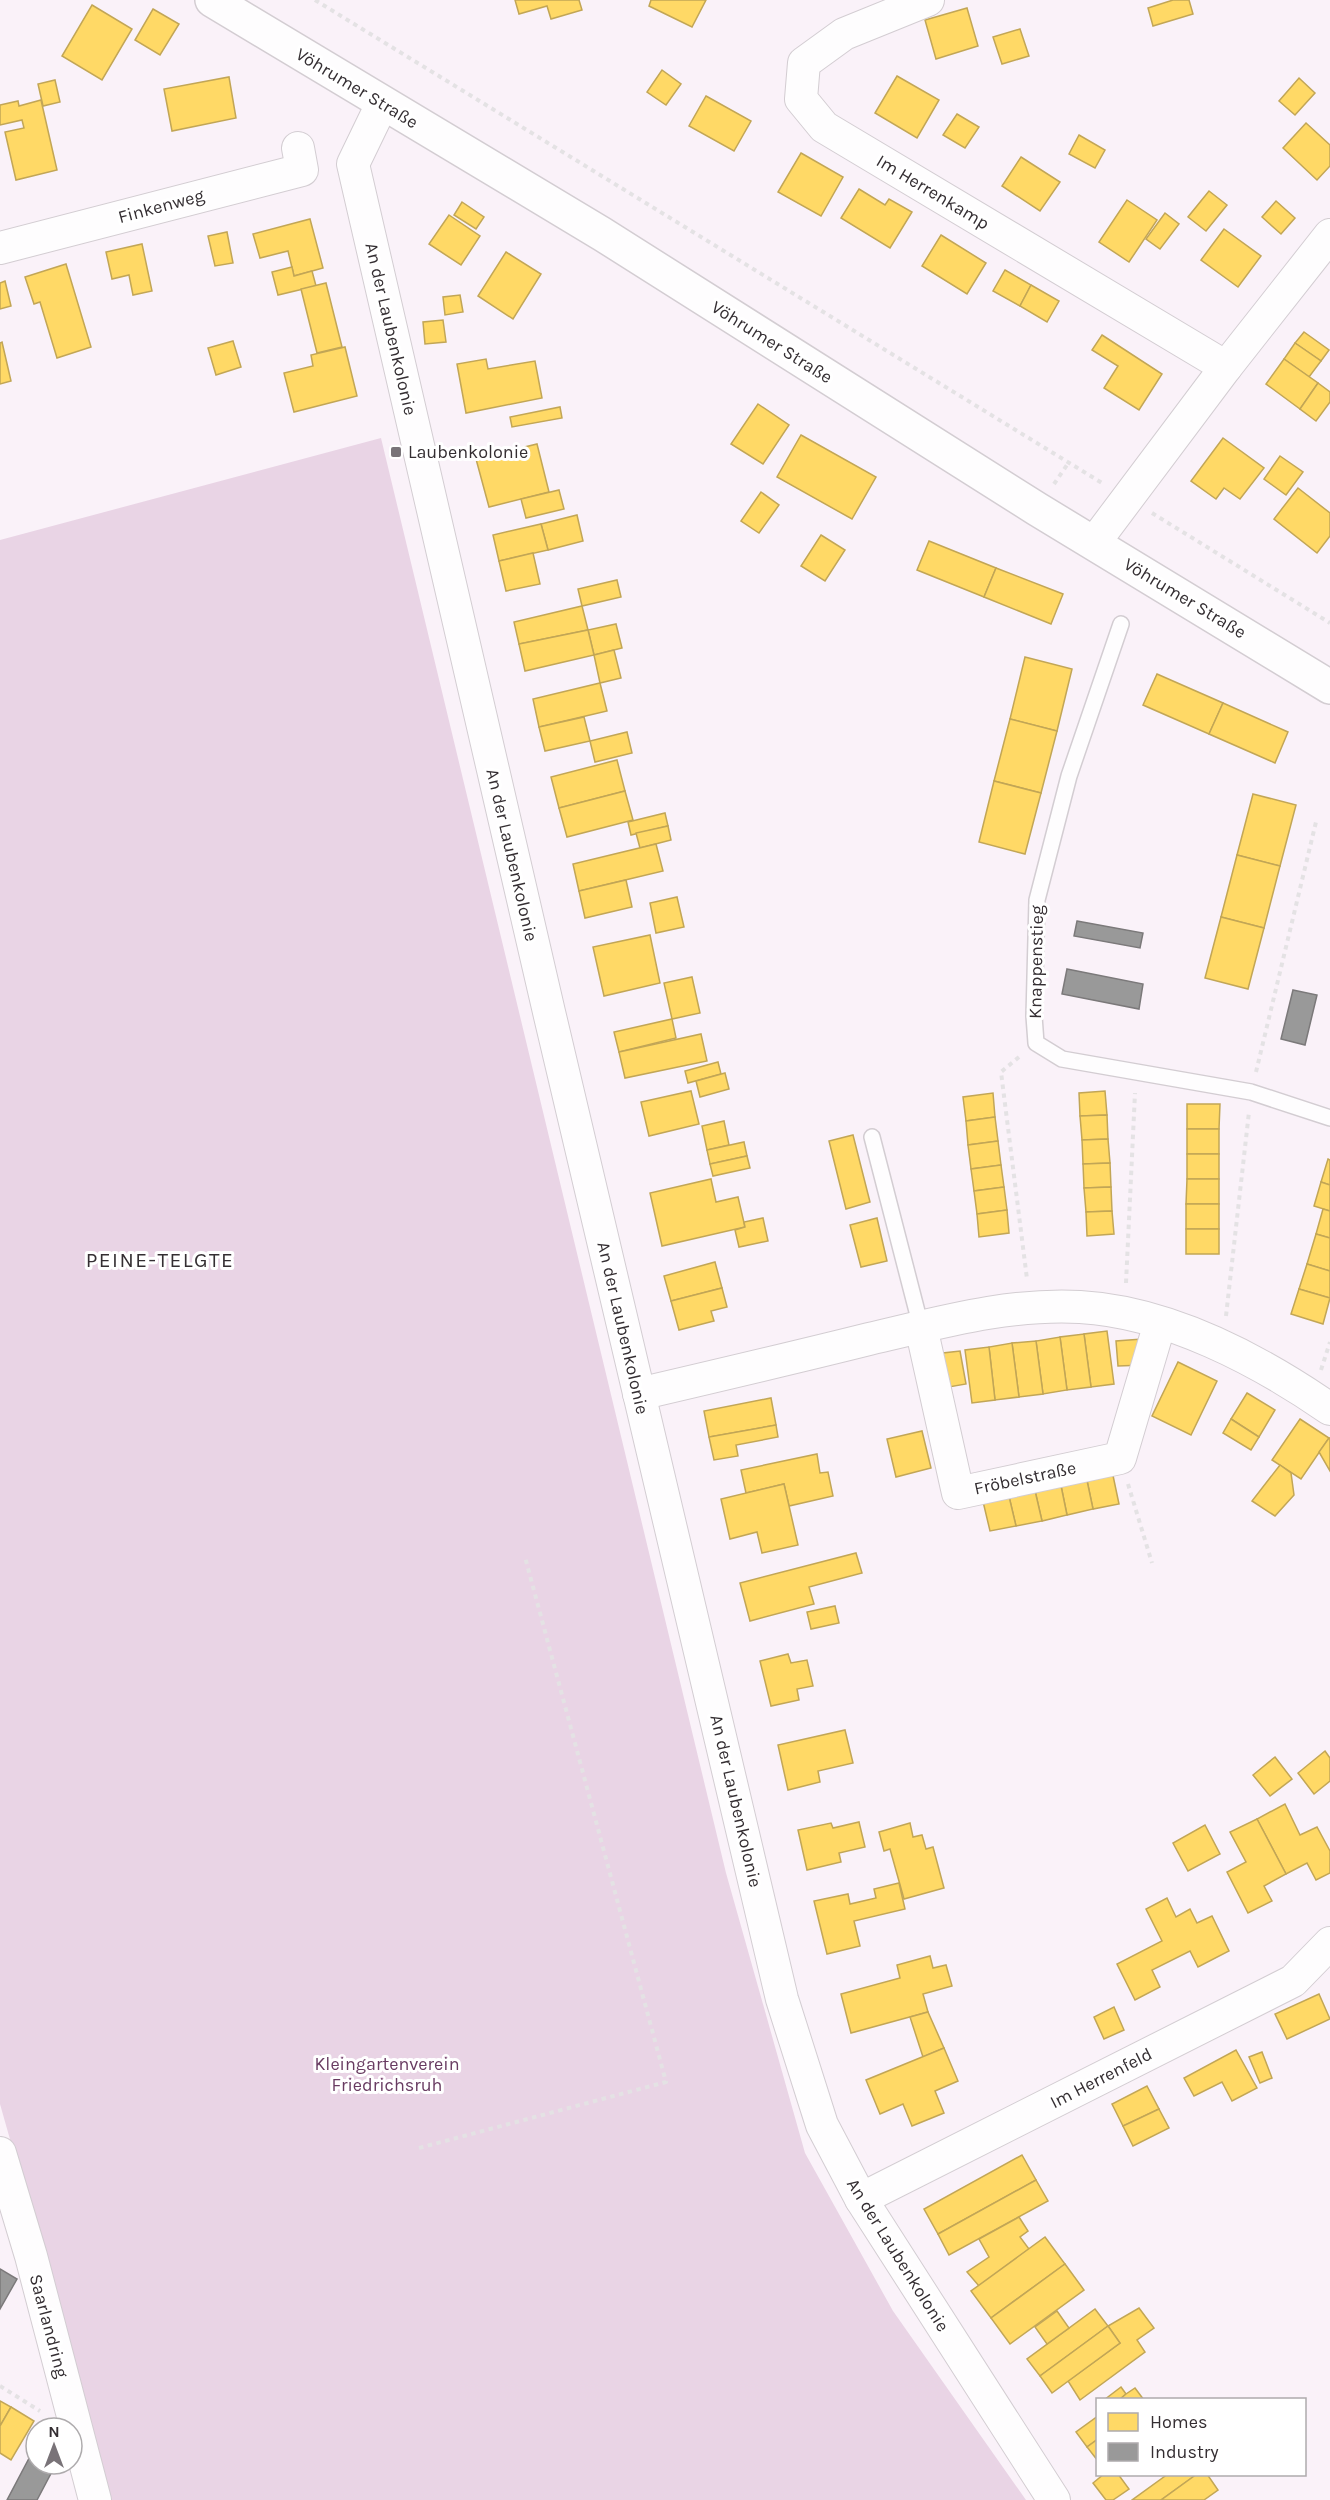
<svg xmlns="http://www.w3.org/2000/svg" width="1330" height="2500" font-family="Karla,sans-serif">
  <rect width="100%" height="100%" fill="#faf2f9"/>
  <!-- green -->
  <path fill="#e9d4e5" d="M381 438 726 1873 805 2153 893 2311 1026 2500H112L0 2104V540Z"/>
  <!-- homes -->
  <g fill="#ffd966" stroke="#c2a656" stroke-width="1.5">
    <path d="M515 0H579L582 10 551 19 547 6 519 14Z"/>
    <path d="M651 0H706L692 27 649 6Z"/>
    <path d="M1173 0H1189L1193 14 1153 26 1148 8Z"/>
    <path d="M92 5 132 29 102 80 62 56Z"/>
    <path d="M967 8 978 46 936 59 925 20Z"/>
    <path d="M153 9 179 24 160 55 135 40Z"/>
    <path d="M1020 29 1029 56 1002 64 993 37Z"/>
    <path d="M662 70 681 84 666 105 647 92Z"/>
    <path d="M897 76 939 100 917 138 875 113Z"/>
    <path d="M229 77 236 118 172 131 164 89Z"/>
    <path d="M1299 78 1315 93 1295 115 1279 101Z"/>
    <path d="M55 80 60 102 43 106 38 84Z"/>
    <path d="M706 96 751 121 734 151 689 126Z"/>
    <path d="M41 100 57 170 16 180 5 132 24 128 22 120 0 125V105L18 101 19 106Z"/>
    <path d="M957 114 979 127 965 148 943 135Z"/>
    <path d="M1306 123 1330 145V166L1317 180 1283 148Z"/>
    <path d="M1079 135 1105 150 1095 168 1069 154Z"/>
    <path d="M801 153 843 177 821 216 778 192Z"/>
    <path d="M1021 157 1060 182 1040 211 1002 186Z"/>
    <path d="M859 189 885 205 889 199 912 212 890 248 841 218Z"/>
    <path d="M1209 191 1227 205 1206 231 1188 217Z"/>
    <path d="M1127 200 1157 220 1129 262 1099 242Z"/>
    <path d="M1276 201 1295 218 1281 234 1262 217Z"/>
    <path d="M462 202 484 217 476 229 454 215Z"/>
    <path d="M1165 213 1179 224 1160 249 1146 239Z"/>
    <path d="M449 215 480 236 461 265 429 244Z"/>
    <path d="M310 219 323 268 294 276 288 251 260 258 253 234Z"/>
    <path d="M1224 229 1261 256 1238 287 1201 260Z"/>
    <path d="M227 232 233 263 215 266 208 236Z"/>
    <path d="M941 235 986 263 967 294 922 266Z"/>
    <path d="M142 244 152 291 133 295 129 275 112 279 106 252Z"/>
    <path d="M506 252 541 274 513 319 478 296Z"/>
    <path d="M66 264 91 347 57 358 40 302 34 304 25 277Z"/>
    <path d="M292 267 294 276 312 271 316 286 278 295 272 272Z"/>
    <path d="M1005 270 1031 285 1020 306 993 291Z"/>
    <path d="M5 281 11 306 0 309V283Z"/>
    <path d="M326 283 342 347 317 353 301 289Z"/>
    <path d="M1031 285 1059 301 1047 322 1020 306Z"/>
    <path d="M460 295 463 312 445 315 443 297Z"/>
    <path d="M443 320 446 342 425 344 423 322Z"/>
    <path d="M1304 332 1329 350 1321 361 1295 343Z"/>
    <path d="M1102 335 1162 374 1139 410 1104 388 1118 366 1092 350Z"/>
    <path d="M233 341 241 367 216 375 208 348Z"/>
    <path d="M2 342 11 381 0 384V343Z"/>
    <path d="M1295 343 1321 361 1309 377 1284 359Z"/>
    <path d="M345 347 357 396 294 412 284 373 313 366 311 355Z"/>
    <path d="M486 359 488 369 535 361 542 398 466 413 457 364Z"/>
    <path d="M1284 359 1318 383 1300 409 1266 384Z"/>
    <path d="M1318 383 1330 392V402L1316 421 1300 409Z"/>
    <path d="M758 404 789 425 763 464 731 444Z"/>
    <path d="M560 407 562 418 512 427 510 417Z"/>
    <path d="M801 435 876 477 852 519 777 477Z"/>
    <path d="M1223 438 1264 468 1240 499 1224 488 1216 499 1191 481Z"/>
    <path d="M537 444 549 492 489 507 476 459Z"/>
    <path d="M1280 456 1303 472 1286 495 1264 479Z"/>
    <path d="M1298 488 1330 513V536L1317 553 1274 519Z"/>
    <path d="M559 490 564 509 526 518 521 499Z"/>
    <path d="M761 492 779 505 759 533 741 521Z"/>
    <path d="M577 515 583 541 548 550 541 524Z"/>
    <path d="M541 524 548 550 499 561 493 535Z"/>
    <path d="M821 535 845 550 825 581 801 566Z"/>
    <path d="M929 541 996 568 984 597 917 570Z"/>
    <path d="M533 553 540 584 506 591 499 561Z"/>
    <path d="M996 568 1063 594 1051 624 984 597Z"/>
    <path d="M617 580 621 597 582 606 578 589Z"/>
    <path d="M582 606 588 630 519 644 514 622Z"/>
    <path d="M616 624 622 648 594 655 588 630Z"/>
    <path d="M588 630 594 655 525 671 519 644Z"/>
    <path d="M614 650 621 678 600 683 594 655Z"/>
    <path d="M1025 657 1072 669 1057 731 1010 719Z"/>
    <path d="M1157 674 1223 703 1209 734 1143 705Z"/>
    <path d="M600 683 607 711 539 727 533 699Z"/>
    <path d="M1223 703 1288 732 1275 763 1209 734Z"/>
    <path d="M584 717 590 741 545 751 539 727Z"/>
    <path d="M1010 719 1057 731 1041 793 994 781Z"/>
    <path d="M627 732 632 753 595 762 590 741Z"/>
    <path d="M617 760 625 791 559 808 551 777Z"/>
    <path d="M994 781 1041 793 1025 854 979 842Z"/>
    <path d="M625 791 633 820 567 837 559 808Z"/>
    <path d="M1253 794 1296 805 1280 866 1237 855Z"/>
    <path d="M665 813 668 826 631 835 628 822Z"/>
    <path d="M668 826 671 840 640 848 636 833Z"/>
    <path d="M656 844 663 871 579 891 573 864Z"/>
    <path d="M1237 855 1280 866 1264 928 1221 917Z"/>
    <path d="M626 880 632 907 585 918 579 891Z"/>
    <path d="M677 897 684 927 656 933 650 903Z"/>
    <path d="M1221 917 1264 928 1248 989 1205 978Z"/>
    <path d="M650 935 660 983 604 996 593 947Z"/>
    <path d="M692 977 700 1013 672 1019 664 983Z"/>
    <path d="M672 1019 676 1038 619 1052 614 1032Z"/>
    <path d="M701 1034 707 1061 625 1078 619 1052Z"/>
    <path d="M718 1062 721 1074 688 1083 685 1071Z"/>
    <path d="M725 1073 729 1089 700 1097 696 1081Z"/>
    <path d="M691 1091 699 1124 649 1136 641 1102Z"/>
    <path d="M1105 1091 1107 1115 1080 1116 1079 1093Z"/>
    <path d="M993 1093 995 1117 966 1121 963 1097Z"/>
    <path d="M1187 1104H1220L1219 1129H1187Z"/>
    <path d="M1107 1115 1108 1139 1082 1140 1080 1116Z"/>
    <path d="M995 1117 998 1141 968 1145 966 1121Z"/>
    <path d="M724 1121 729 1145 707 1150 702 1126Z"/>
    <rect x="1187" y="1129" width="32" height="25"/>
    <path d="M853 1135 870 1202 846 1209 829 1141Z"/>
    <path d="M1108 1139 1110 1163 1083 1164 1082 1140Z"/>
    <path d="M998 1141 1001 1165 971 1169 968 1145Z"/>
    <path d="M744 1142 747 1156 710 1164 707 1150Z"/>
    <rect x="1187" y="1154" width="32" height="25"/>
    <path d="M747 1156 750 1168 713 1176 710 1164Z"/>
    <path d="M1328 1159 1330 1160V1185L1321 1182Z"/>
    <path d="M1110 1163 1111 1187 1084 1188 1083 1164Z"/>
    <path d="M1001 1165 1004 1187 974 1191 971 1169Z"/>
    <path d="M711 1179 716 1202 738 1197 745 1227 662 1246 650 1193Z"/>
    <path d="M1187 1179H1219V1204H1186Z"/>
    <path d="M1321 1182 1330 1185V1211L1314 1206Z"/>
    <path d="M1004 1187 1007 1210 977 1214 974 1191Z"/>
    <path d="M1111 1187 1112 1211 1086 1212 1084 1188Z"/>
    <rect x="1186" y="1204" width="33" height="25"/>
    <path d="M1323 1209 1330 1211V1238L1316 1234Z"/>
    <path d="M1007 1210 1009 1233 979 1237 977 1214Z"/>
    <path d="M1112 1211 1114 1234 1087 1236 1086 1212Z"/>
    <path d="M763 1218 768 1241 739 1247 735 1230 745 1227 744 1222Z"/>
    <path d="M877 1218 887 1261 861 1267 850 1225Z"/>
    <rect x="1186" y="1229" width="33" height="25"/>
    <path d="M1316 1234 1330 1238V1271L1307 1264Z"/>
    <path d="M715 1262 722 1288 671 1301 664 1276Z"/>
    <path d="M1307 1264 1330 1271V1298L1299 1289Z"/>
    <path d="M722 1288 727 1307 711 1311 714 1321 679 1330 671 1301Z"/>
    <path d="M1299 1289 1330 1298 1323 1324 1291 1314Z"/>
    <path d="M1107 1331 1114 1384 1091 1387 1084 1334Z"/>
    <path d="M1084 1334 1091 1387 1067 1390 1060 1337Z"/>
    <path d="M1060 1337 1067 1390 1043 1394 1036 1341Z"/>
    <path d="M1142 1339 1144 1365 1118 1366 1116 1341Z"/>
    <path d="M1036 1341 1043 1394 1019 1397 1012 1343Z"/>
    <path d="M1012 1343 1019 1397 995 1400 989 1347Z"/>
    <path d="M989 1347 995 1400 972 1403 965 1350Z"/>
    <path d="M960 1351 966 1384 949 1387 943 1353Z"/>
    <path d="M1178 1362 1217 1381 1191 1435 1152 1416Z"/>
    <path d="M1247 1393 1275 1410 1259 1437 1231 1419Z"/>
    <path d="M771 1398 776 1425 709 1437 704 1411Z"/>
    <path d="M1231 1419 1259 1437 1251 1450 1223 1433Z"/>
    <path d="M1300 1419 1329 1438 1301 1479 1272 1460Z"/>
    <path d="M776 1425 778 1437 736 1445 738 1456 714 1460 709 1437Z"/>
    <path d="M922 1431 931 1468 896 1477 887 1439Z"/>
    <path d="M1329 1438H1330V1471L1319 1452Z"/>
    <path d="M817 1454 820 1473 828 1472 833 1496 789 1506 784 1484 746 1493 741 1470Z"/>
    <path d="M1280 1465 1291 1473 1294 1495 1275 1516 1252 1501Z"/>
    <path d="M1111 1466 1119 1504 1093 1509 1085 1471Z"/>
    <path d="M1085 1471 1093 1509 1067 1515 1059 1476Z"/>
    <path d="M1059 1476 1067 1515 1042 1521 1033 1482Z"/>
    <path d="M1033 1482 1042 1521 1016 1526 1007 1488Z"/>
    <path d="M784 1484 798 1545 762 1553 757 1532 730 1539 721 1499Z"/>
    <path d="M1007 1488 1016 1526 990 1531 981 1493Z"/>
    <path d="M856 1553 862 1573 809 1587 814 1604 750 1621 740 1583Z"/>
    <path d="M835 1606 839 1623 811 1629 807 1612Z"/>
    <path d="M788 1654 791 1663 807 1660 813 1686 797 1689 799 1700 771 1706 760 1661Z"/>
    <path d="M845 1730 853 1763 818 1771 820 1782 788 1790 778 1745Z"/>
    <path d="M1325 1751 1330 1758V1781L1314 1794 1298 1773Z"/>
    <path d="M1275 1757 1292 1779 1270 1796 1253 1775Z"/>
    <path d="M1285 1804 1300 1835 1317 1827 1330 1851V1873L1316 1880 1307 1863 1286 1874 1257 1819Z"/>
    <path d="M1257 1819 1286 1874 1264 1886 1272 1901 1248 1913 1227 1872 1246 1862 1230 1832Z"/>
    <path d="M859 1822 865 1847 839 1853 841 1862 807 1870 798 1830 831 1823 833 1828Z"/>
    <path d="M910 1823 913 1837 922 1835 926 1849 933 1847 944 1888 904 1899 890 1849 884 1851 879 1832Z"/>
    <path d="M1205 1825 1220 1854 1188 1871 1173 1843Z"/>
    <path d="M899 1883 905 1909 854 1921 860 1946 827 1954 814 1901 848 1894 850 1904 876 1898 874 1889Z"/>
    <path d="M1167 1898 1176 1917 1190 1909 1197 1923 1212 1916 1229 1951 1198 1967 1190 1951 1152 1970 1160 1987 1135 2000 1117 1964 1162 1941 1146 1909Z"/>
    <path d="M930 1956 933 1968 946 1965 952 1986 923 1994 928 2012 851 2033 841 1994 900 1978 897 1965Z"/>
    <path d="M1319 1994 1330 2019 1287 2039 1275 2014Z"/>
    <path d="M1114 2007 1124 2030 1104 2039 1094 2017Z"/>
    <path d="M928 2012 944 2048 923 2057 910 2017Z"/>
    <path d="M944 2048 958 2081 935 2091 944 2113 912 2126 903 2104 880 2114 866 2080Z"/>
    <path d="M1236 2050 1257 2088 1232 2101 1222 2082 1194 2096 1184 2078Z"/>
    <path d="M1262 2052 1272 2078 1260 2083 1249 2057Z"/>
    <path d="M1147 2086 1159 2109 1123 2126 1112 2104Z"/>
    <path d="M1159 2109 1169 2128 1133 2146 1123 2126Z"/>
    <path d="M1022 2155 1036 2180 938 2234 924 2209Z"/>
    <path d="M1036 2180 1048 2201 949 2255 938 2234Z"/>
    <path d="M1019 2217 1028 2231 1020 2237 1029 2249 979 2286 967 2272 989 2257 979 2239Z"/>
    <path d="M1045 2237 1065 2264 991 2318 971 2291Z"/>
    <path d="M1065 2264 1084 2290 1010 2344 991 2318Z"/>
    <path d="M1139 2308 1154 2328 1137 2340 1145 2352 1080 2400 1068 2381 1120 2343 1108 2326Z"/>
    <path d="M1095 2309 1108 2326 1040 2376 1027 2359Z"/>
    <path d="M1057 2311 1069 2328 1047 2344 1035 2327Z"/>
    <path d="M1108 2326 1120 2343 1052 2393 1040 2376Z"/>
    <path d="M1121 2387 1126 2394 1119 2400H1104Z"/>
    <path d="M1135 2388 1144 2400H1119L1126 2394Z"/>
    <path d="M0 2401 11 2407 0 2426Z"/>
    <path d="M11 2407 34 2421 11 2460 0 2453V2426Z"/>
    <path d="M1098 2416V2439L1087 2447 1076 2432Z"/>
    <path d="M1098 2439V2461L1087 2447Z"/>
    <path d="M1104 2474H1118L1129 2489 1113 2500H1106L1093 2483Z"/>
    <path d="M1168 2474H1197L1161 2500H1132Z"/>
    <path d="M1197 2474H1207L1218 2490 1204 2500H1161Z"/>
  </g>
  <!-- industry -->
  <g fill="#999" stroke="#7b797a" stroke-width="1.5">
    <path d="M1077 921 1143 933 1140 948 1074 936Z"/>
    <path d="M1067 969 1143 984 1139 1009 1062 994Z"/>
    <path d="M1293 990 1317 995 1305 1045 1281 1039Z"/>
    <path d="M0 2269 17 2279 0 2309Z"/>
    <path d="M36 2445V2464H56L37 2500H7Z"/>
  </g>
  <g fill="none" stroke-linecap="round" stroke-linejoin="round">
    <defs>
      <g id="service">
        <path d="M1121 624 1069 776 1037 900 1034 1016 1036 1043 1062 1059 1251 1092 1330 1118"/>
        <path d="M872 1137 921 1327"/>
      </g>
      <g id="minor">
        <path d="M928 0 844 34 804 63 801 99 824 127 1226 367"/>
        <path d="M382 104 353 164 549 1012 782 1999 822 2125 861 2199 1054 2500"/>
        <path d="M0 248 302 170 298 148"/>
        <path d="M1094 543 1226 367 1330 235"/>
        <path d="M921 1327 958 1493 1120 1458 1160 1323"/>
        <path d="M639 1394C716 1376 793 1358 869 1339 939 1323 1008 1303 1080 1307 1168 1312 1259 1360 1330 1409"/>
        <path d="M0 2153 31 2256 95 2500"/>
        <path d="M861 2199 1293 1981 1330 1943"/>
      </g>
      <path id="secondary" d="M212 0 602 234 1037 509 1330 687"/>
    </defs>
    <!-- service casing -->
    <use href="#service" stroke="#d3cdd2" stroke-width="18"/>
    <!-- minor casing -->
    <use href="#minor" stroke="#d3cdd2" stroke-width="34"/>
    <!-- secondary casing -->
    <use href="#secondary" stroke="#d3cdd2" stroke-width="36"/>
    <!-- path -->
    <g stroke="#e4e2e4" stroke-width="4" stroke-dasharray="4.5 4.5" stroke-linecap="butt">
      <path d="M315 0 1102 483"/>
      <path d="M1054 484 1069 462"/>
      <path d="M1152 513 1330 623"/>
      <path d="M1019 1057 1001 1072 1027 1279"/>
      <path d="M1256 1072 1316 822"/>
      <path d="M1126 1283 1135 1093"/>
      <path d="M1226 1316 1249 1112"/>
      <path d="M1321 1370 1330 1342"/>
      <path d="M1128 1484 1152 1563"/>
      <path d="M419 2148 666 2082 525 1557"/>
      <path d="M0 2386 40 2411"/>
    </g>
    <!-- service -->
    <use href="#service" stroke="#fefdfe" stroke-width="15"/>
    <!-- minor -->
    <use href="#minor" stroke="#fefdfe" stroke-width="32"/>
    <!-- secondary -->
    <use href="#secondary" stroke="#fefdfe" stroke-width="33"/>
  </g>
  <!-- markers -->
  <rect fill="#797378" stroke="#fff" stroke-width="2" x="390" y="446" width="12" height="12" rx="3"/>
  <g text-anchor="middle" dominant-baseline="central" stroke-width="6" stroke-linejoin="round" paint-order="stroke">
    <!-- street labels -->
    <g font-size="18" fill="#342e32" stroke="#fff">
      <text transform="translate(357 88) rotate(31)">Vöhrumer Straße</text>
      <text transform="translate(933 192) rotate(31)">Im Herrenkamp</text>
      <text transform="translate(161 206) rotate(-15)">Finkenweg</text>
      <text transform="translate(391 329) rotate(77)">An der Laubenkolonie</text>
      <text transform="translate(772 342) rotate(32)">Vöhrumer Straße</text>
      <text transform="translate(1185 598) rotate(31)">Vöhrumer Straße</text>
      <text transform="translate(512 855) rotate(77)">An der Laubenkolonie</text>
      <text transform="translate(1036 962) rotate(-89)">Knappenstieg</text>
      <text transform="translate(623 1328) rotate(77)">An der Laubenkolonie</text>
      <text transform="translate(1025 1478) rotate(-12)">Fröbelstraße</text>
      <text transform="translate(736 1801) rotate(77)">An der Laubenkolonie</text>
      <text transform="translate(1101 2078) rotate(-27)">Im Herrenfeld</text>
      <text transform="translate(898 2255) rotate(58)">An der Laubenkolonie</text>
      <text transform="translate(49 2326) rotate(75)">Saarlandring</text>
    </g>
    <!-- poi labels -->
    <g font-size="18" fill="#342e32" stroke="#fff" text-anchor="start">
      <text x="408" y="452">Laubenkolonie</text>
    </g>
    <!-- park labels -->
    <g font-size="18" fill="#683b61" stroke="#fff">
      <text x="387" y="2064">Kleingartenverein<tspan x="387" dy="21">Friedrichsruh</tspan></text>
    </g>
    <!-- quarter labels -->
    <g font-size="21" letter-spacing="1.5" fill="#342e32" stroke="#fff">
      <text x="160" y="1260">PEINE-TELGTE</text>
    </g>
  </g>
  <!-- legend -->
  <rect x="1096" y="2398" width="210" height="78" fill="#ffffff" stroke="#aeabad" stroke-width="1.5"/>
  <rect x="1108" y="2413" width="30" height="18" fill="#ffd966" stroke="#aeabad" stroke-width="1.5"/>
  <text x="1150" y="2428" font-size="18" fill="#342e32">Homes</text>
  <rect x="1108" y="2443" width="30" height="18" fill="#999999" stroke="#aeabad" stroke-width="1.5"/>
  <text x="1150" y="2458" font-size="18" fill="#342e32">Industry</text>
  <!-- north arrow -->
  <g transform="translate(54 2446)"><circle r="28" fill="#ffffff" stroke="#aeabad" stroke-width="1.5"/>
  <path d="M0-4.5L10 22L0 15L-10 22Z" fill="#797378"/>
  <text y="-9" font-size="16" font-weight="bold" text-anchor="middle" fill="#342e32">N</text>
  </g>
</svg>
